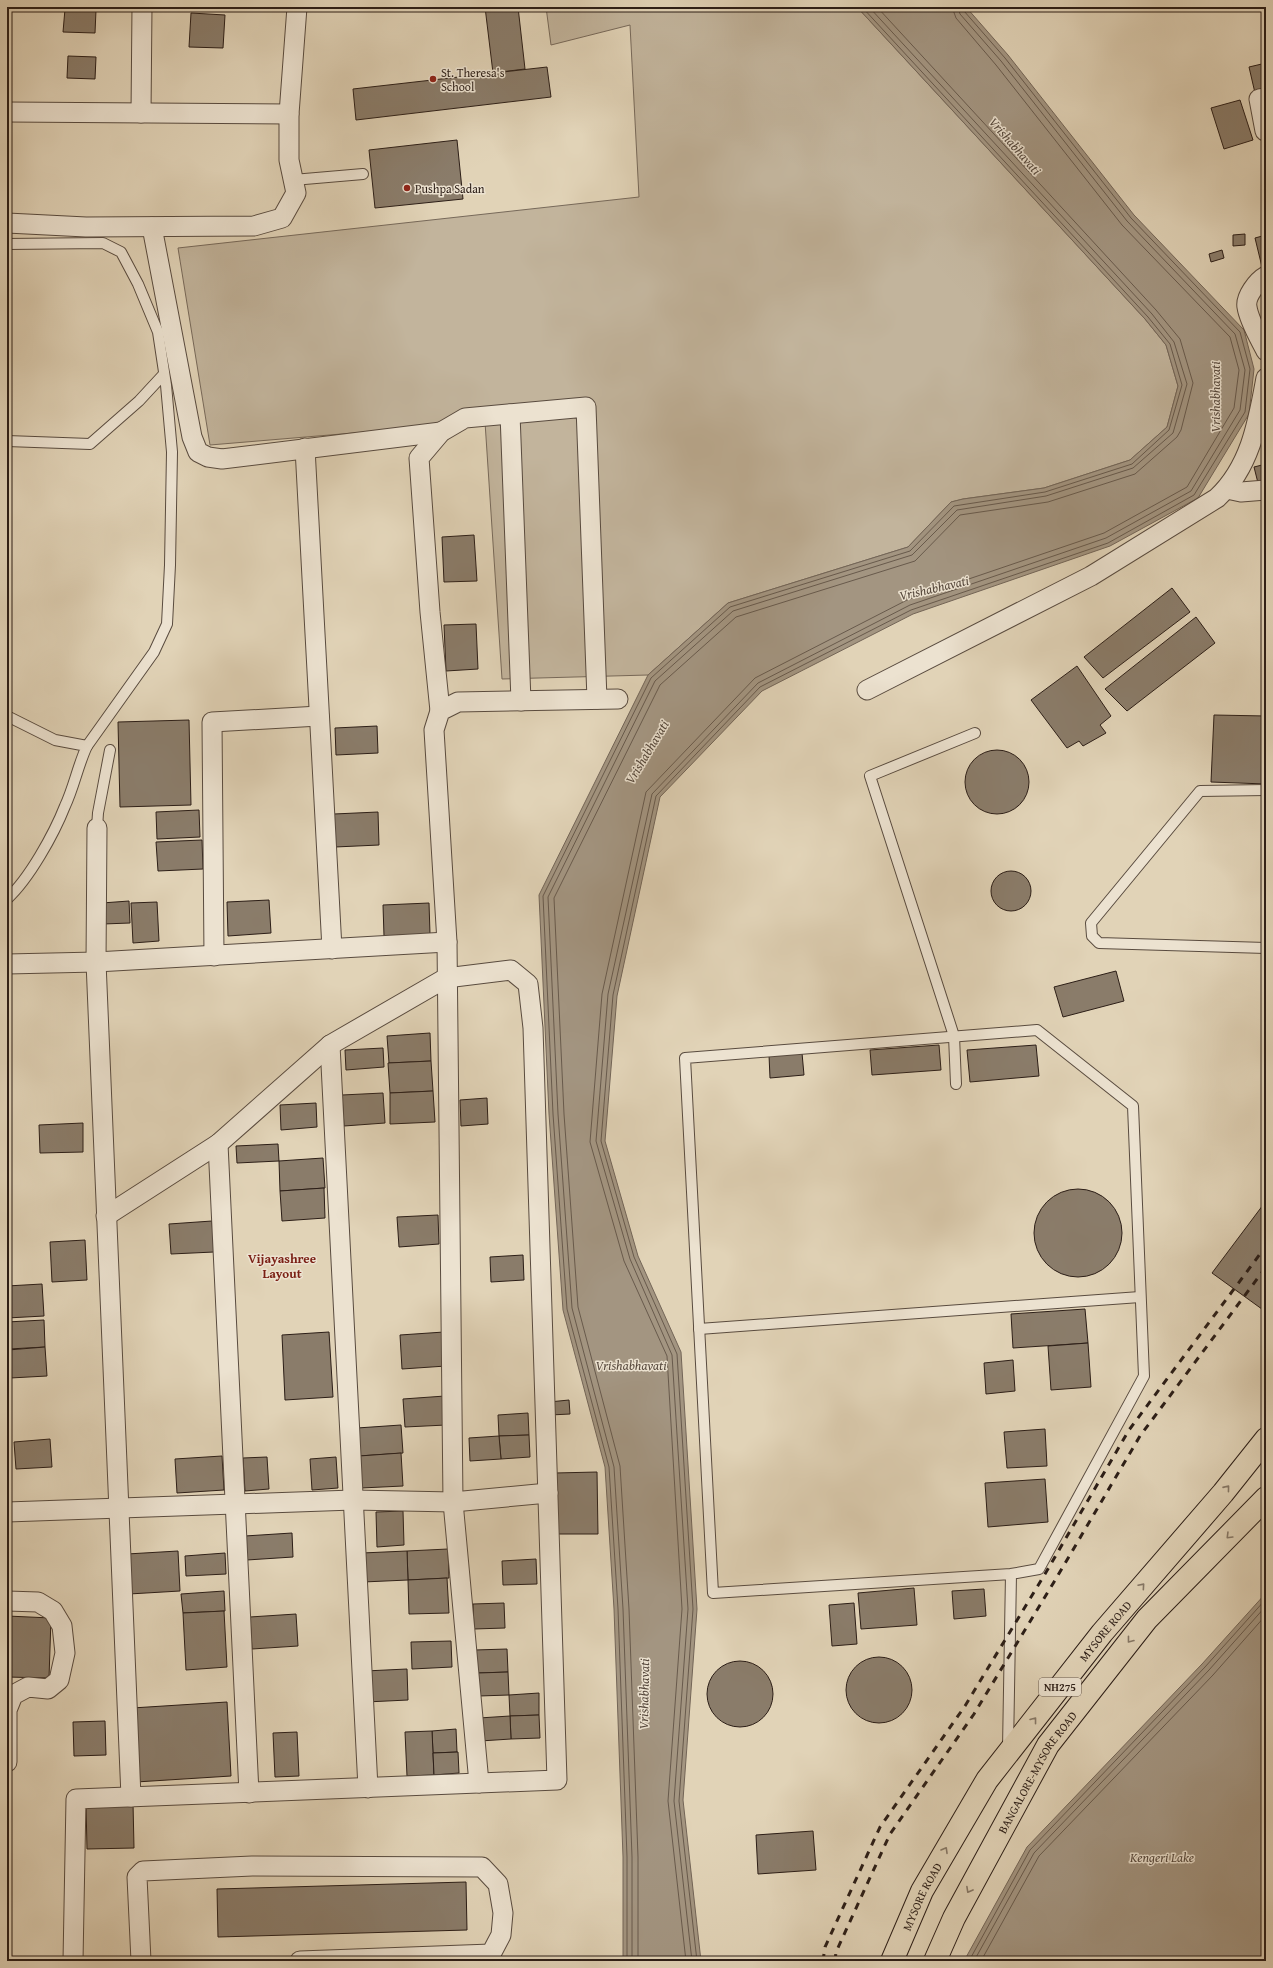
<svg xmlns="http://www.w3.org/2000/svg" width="1273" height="1968" font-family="'Gentium Book Plus',serif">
  <rect width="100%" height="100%" fill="#e1d3b7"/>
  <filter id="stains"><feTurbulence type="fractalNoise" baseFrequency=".005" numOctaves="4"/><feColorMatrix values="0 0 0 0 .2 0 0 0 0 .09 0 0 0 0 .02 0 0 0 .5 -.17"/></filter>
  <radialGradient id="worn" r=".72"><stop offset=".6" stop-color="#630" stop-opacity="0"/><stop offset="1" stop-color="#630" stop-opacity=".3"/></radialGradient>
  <!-- green -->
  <path fill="#c2b49c" stroke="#77695a" d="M546 7H857L1145 319 1166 345 1178 386 1167 427 1130 460 1044 488 963 499 951 502 908 547 728 603 648 675 502 679 485 422 210 445 178 248 639 197 630 25 551 45Z"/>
  <!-- water -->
  <g fill="#a39581" stroke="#736557">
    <path d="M857 7H966L1008 55 1134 215 1244 330 1254 369 1249 414 1198 498 1110 546 913 614 762 691 660 797 617 996 605 1141 638 1256 681 1352 697 1609 683 1800 701 1961H623V1857L614 1609 605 1467 563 1310 549 1114 539 895 648 675 728 603 908 547 951 502 963 499 1044 488 1130 460 1167 427 1178 386 1166 345 1145 319Z"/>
    <path d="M1266 1593V1961H964L1027 1847 1202 1664Z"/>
  </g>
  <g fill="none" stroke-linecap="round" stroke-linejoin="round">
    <!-- shore -->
    <g stroke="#685a4c" stroke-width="1">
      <path d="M627 1961V1857L618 1609 609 1467 567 1309 553 1114 543 896 651 678 730 607 910 551 954 506 1045 492 1132 464 1169 430 1182 385 1170 344 1148 317 862 7"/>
      <path d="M632 1961V1857L623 1609 614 1467 572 1308 558 1114 548 897 655 681 733 611 912 555 957 510 1046 496 1133 468 1173 433 1187 384 1174 342 1152 314 869 7"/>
      <path d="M638 1961V1857L629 1609 620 1466 578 1307 564 1114 554 898 660 685 736 617 915 561 960 515 1048 502 1135 474 1177 437 1181 430 1193 383 1180 339 1156 310 877 7"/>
      <path d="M686 1961 668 1801 682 1609 667 1356 624 1261 590 1142 602 994 646 792 755 678 907 600 1104 533 1187 487 1234 408 1239 370 1230 337 1122 225 996 65 956 18 952 7"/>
      <path d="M692 1961 674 1801 688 1609 672 1355 630 1259 596 1141 608 994 652 794 758 683 910 605 1106 538 1191 491 1240 410 1245 370 1235 334 1127 221 1001 61 960 14 958 7"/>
      <path d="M697 1961 679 1801 693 1609 677 1354 634 1257 601 1141 613 995 656 796 760 687 911 610 1108 543 1194 495 1245 412 1250 369 1240 332 1131 218 1005 58 964 11 963 7"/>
      <path d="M969 1961 1030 1850 1205 1667 1266 1599"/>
      <path d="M974 1961 1034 1853 1209 1670 1266 1606"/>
      <path d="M981 1961 1039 1856 1213 1675 1266 1615"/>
    </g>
  </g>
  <!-- building -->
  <g fill="#8a7c6a" stroke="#2c1e17">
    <path d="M485 7H518L525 69 493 73Z"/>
    <path d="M65 9 96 10 95 33 63 32Z"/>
    <path d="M191 13 225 15 223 48 189 47Z"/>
    <path d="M68 56 96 57 95 79 67 78Z"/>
    <path d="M1266 63V91L1255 93 1249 67Z"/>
    <path d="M547 67 551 97 356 120 353 89Z"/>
    <path d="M1240 100 1253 140 1224 149 1211 108Z"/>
    <path d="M457 140 463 199 375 208 369 150Z"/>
    <path d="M1245 234V245L1233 246V235Z"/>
    <path d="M1266 235V266L1262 267 1255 238Z"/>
    <path d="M1222 250 1224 258 1211 262 1209 254Z"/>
    <path d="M1266 464V485L1259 487 1254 467Z"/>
    <path d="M474 535 477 581 444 582 442 537Z"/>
    <path d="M1172 588 1190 612 1103 678 1084 657Z"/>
    <path d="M1196 617 1215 643 1127 711 1105 689Z"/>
    <path d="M476 624 478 669 446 671 444 625Z"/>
    <path d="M1077 666 1111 716 1100 725 1106 733 1083 746 1079 741 1067 748 1031 700Z"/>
    <path d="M1214 715 1266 716V784L1211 782Z"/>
    <path d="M189 720 191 805 120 807 118 722Z"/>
    <path d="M377 726 378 753 336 755 335 728Z"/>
    <circle cx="997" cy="782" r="32"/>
    <path d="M199 810 200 837 157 839 156 812Z"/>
    <path d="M378 812 379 845 335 847 334 814Z"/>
    <path d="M202 840 203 869 158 871 156 842Z"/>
    <circle cx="1011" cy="891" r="20"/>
    <path d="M269 900 271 933 228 936 227 902Z"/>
    <path d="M129 901 130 923 103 924 102 903Z"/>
    <path d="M157 902 159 941 133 943 131 903Z"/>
    <path d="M429 903 430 934 384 936 383 905Z"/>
    <path d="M1116 971 1124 1001 1063 1017 1054 987Z"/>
    <path d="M430 1033 431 1061 389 1063 387 1036Z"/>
    <path d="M939 1045 941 1070 872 1075 870 1050Z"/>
    <path d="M1036 1045 1039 1076 970 1082 967 1050Z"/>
    <path d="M383 1048 384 1067 346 1070 345 1050Z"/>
    <path d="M802 1053 804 1075 770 1078 769 1055Z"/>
    <path d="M431 1061 433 1091 390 1093 388 1063Z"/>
    <path d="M433 1091 435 1122 390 1124V1093Z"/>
    <path d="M383 1093 385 1123 344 1126 342 1095Z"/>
    <path d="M487 1098 488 1124 461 1126 460 1100Z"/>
    <path d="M316 1103 317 1127 281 1130 280 1105Z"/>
    <path d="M83 1123V1152L40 1153 39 1125Z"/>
    <path d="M278 1144 279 1161 237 1163 236 1146Z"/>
    <path d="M323 1158 325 1188 280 1191 279 1161Z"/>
    <path d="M324 1188 325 1218 282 1221 280 1191Z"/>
    <circle cx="1078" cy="1233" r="44"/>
    <path d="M1266 1201V1312L1212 1273Z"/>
    <path d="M438 1215 439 1244 399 1247 397 1217Z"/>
    <path d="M212 1221 214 1252 171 1254 169 1224Z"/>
    <path d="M85 1240 87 1280 52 1282 50 1242Z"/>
    <path d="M523 1255 524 1280 491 1282 490 1257Z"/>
    <path d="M42 1284 44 1316 7 1318V1286Z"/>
    <path d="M1085 1309 1088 1343 1013 1348 1011 1314Z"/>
    <path d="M44 1320 45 1347 9 1349 7 1322Z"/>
    <path d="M329 1332 333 1397 285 1400 282 1335Z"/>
    <path d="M444 1332 446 1366 402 1369 400 1335Z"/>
    <path d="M1088 1343 1091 1387 1051 1390 1048 1346Z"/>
    <path d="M45 1347 47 1376 10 1378 8 1350Z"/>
    <path d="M1013 1360 1015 1391 986 1394 984 1363Z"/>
    <path d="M445 1396 446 1425 405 1427 403 1399Z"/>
    <path d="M569 1400 570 1414 550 1415 549 1402Z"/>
    <path d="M528 1413 529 1435 499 1436 498 1415Z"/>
    <path d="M401 1425 403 1453 359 1456 357 1428Z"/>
    <path d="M1045 1429 1047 1466 1007 1468 1004 1432Z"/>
    <path d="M529 1435 530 1457 501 1459 499 1436Z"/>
    <path d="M499 1436 501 1459 470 1461 469 1438Z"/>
    <path d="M50 1439 52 1467 16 1469 14 1442Z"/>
    <path d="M401 1453 403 1486 361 1488 359 1456Z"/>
    <path d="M222 1456 224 1490 177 1493 175 1459Z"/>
    <path d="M267 1457 269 1489 245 1491 243 1458Z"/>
    <path d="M336 1457 338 1488 312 1490 310 1459Z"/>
    <path d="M597 1472 598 1534H556L555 1473Z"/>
    <path d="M1045 1479 1048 1522 988 1527 985 1483Z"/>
    <path d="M403 1511 404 1545 377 1547 376 1512Z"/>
    <path d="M292 1533 293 1557 247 1560 245 1536Z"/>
    <path d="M448 1549 449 1578 408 1580 407 1551Z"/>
    <path d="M178 1551 180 1591 129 1594 127 1554Z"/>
    <path d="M407 1551 408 1580 363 1582 362 1553Z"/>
    <path d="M225 1553 226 1574 186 1576 185 1556Z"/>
    <path d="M536 1559 537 1584 503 1585 502 1561Z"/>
    <path d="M447 1578 449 1613 409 1614 408 1580Z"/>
    <path d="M914 1588 917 1625 861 1629 858 1593Z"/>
    <path d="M984 1589 986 1616 954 1619 952 1591Z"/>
    <path d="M224 1591 225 1611 183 1613 181 1594Z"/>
    <path d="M504 1603 505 1628 474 1629 473 1604Z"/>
    <path d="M854 1603 857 1644 832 1646 829 1605Z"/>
    <path d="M224 1611 227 1667 186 1670 183 1613Z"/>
    <path d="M296 1614 298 1646 252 1649 250 1617Z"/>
    <path d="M7 1616 51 1618 49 1678 7 1677Z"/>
    <path d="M451 1641 452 1667 412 1669 411 1642Z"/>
    <path d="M507 1649 508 1672 478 1673 475 1650Z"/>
    <circle cx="879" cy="1690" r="33"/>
    <circle cx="740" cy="1694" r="33"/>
    <path d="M407 1669 408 1700 366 1702 365 1671Z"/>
    <path d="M508 1672 509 1695 479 1696 478 1673Z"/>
    <path d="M539 1693V1715L510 1716 509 1695Z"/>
    <path d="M227 1702 231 1776 136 1782 132 1708Z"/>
    <path d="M539 1715 540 1738 511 1739 510 1716Z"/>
    <path d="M510 1716 511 1739 480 1741 479 1718Z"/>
    <path d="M105 1721 106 1755 74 1756 73 1722Z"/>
    <path d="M456 1729 457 1752 433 1753 432 1731Z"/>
    <path d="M432 1731 434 1775 407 1776 405 1732Z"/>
    <path d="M297 1732 299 1776 275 1777 273 1733Z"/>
    <path d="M458 1752 459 1773 434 1775 433 1753Z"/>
    <path d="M133 1803 134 1848 87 1849 86 1804Z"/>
    <path d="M813 1831 816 1870 758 1874 756 1835Z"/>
    <path d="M466 1882 467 1930 218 1937 217 1889Z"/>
  </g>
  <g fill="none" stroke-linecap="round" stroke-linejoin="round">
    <defs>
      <g id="service">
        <path d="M293 180 363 174"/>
        <path d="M7 244 103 243 121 252 138 284 158 332 166 385 172 452 170 565 167 624 154 652 87 746"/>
        <path d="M7 441 90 444 139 401 164 374"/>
        <path d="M7 716 55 740 87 746C78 765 74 787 65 806 54 834 29 879 7 899"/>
        <path d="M1266 790 1200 791 1091 923 1092 936 1099 943 1266 948"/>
        <path d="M97 828 98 813 110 750"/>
        <path d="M956 1084 954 1036 870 776 975 733"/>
        <path d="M699 1329 1140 1297"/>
        <path d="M1008 1748 1011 1574 713 1593 685 1058 1037 1030 1133 1106 1144 1376 1039 1569 1011 1574"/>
      </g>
      <g id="minor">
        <path d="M7 112 289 114"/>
        <path d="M141 113 142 7"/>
        <path d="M1265 131 1259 99 1266 98"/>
        <path d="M7 223 86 227 254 226 282 218 296 193 289 160V114L297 7"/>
        <path d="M152 227 192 437 198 452 208 457 222 459 441 432"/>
        <path d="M1266 276C1257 281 1245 297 1247 307 1249 321 1260 339 1266 351"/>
        <path d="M510 414 521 701"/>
        <path d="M305 448 332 949"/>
        <path d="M1227 489 1241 492 1266 490"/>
        <path d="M867 690 1091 576 1217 498C1251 466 1258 421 1266 378"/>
        <path d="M440 711 430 612 419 458 441 432 465 418 586 407 597 699"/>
        <path d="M97 828 96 962 131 1797"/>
        <path d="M214 956 212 722 319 716"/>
        <path d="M7 964 96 962 447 942"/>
        <path d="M330 1045 368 1788"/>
        <path d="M218 1144 249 1793"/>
        <path d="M7 1512 353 1500 453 1502 548 1493"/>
        <path d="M7 1601 38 1602 53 1611 62 1626 65 1653 59 1680 48 1689 28 1687 13 1695 7 1710V1762"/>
        <path d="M479 1783 453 1502 447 942 434 730 440 711 458 702 618 699"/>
        <path d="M73 1961 76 1799 557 1780 533 1028 528 984 511 970 446 978 330 1045 218 1144 106 1216"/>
        <path d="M141 1961 137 1877 143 1871 252 1866 482 1867 498 1884 503 1913 501 1935 491 1954 300 1961"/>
      </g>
      <g id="trunk">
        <path id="s1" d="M892 1961 922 1891 987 1780 1102 1633 1223 1493 1266 1439"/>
        <path id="s2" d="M935 1961 954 1918 1048 1745 1147 1619 1266 1498"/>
      </g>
    </defs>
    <!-- service casing -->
    <use href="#service" stroke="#594b3f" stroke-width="12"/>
    <!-- minor casing -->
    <use href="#minor" stroke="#594b3f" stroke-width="21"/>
    <!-- trunk casing -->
    <use href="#trunk" stroke="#2c1e17" stroke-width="24"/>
    <!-- service -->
    <use href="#service" stroke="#ece2d0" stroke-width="10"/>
    <!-- minor -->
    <use href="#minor" stroke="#ece2d0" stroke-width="19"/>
    <!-- trunk -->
    <use href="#trunk" stroke="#e1d3b7" stroke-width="22"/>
    <!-- rail -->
    <g stroke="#2c1e17" stroke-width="3" stroke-dasharray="7 7" stroke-linecap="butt">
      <path d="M823 1961 825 1947 880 1827 965 1706 1045 1574 1129 1430 1266 1246"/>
      <path d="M835 1961 836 1952 890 1834 974 1714 1054 1582 1140 1436 1266 1267"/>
    </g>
  </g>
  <!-- one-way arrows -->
  <defs><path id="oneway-chevron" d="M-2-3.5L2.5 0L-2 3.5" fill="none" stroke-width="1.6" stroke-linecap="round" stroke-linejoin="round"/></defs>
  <g stroke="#867867">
    <use href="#oneway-chevron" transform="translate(1227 1488) rotate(-51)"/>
    <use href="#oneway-chevron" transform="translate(1229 1536) rotate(135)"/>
    <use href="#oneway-chevron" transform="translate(1142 1586) rotate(-49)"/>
    <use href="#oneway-chevron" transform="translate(1130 1640) rotate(128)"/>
    <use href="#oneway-chevron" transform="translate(1034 1720) rotate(-52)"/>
    <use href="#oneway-chevron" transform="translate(945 1850) rotate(-60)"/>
    <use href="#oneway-chevron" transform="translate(969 1890) rotate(119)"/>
  </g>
  <!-- markers -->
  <g fill="#8f2418" stroke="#ece2d0" stroke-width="1.5">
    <circle cx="433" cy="79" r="4"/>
    <circle cx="407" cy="188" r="4"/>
  </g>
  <g text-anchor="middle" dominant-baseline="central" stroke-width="3" stroke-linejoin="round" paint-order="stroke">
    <!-- shield labels -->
    <rect fill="#ece2d0" stroke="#66594e" stroke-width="1" x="1039" y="1678" width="42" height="18" rx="3"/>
    <g font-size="11" font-weight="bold" fill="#2c1e17">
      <text x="1060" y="1687">NH275</text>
    </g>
    <!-- poi labels -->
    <g font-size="12" fill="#2c1e17" stroke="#ece2d0" text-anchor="start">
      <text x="441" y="72">St. Theresa's<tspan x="441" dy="14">School</tspan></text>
      <text x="415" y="188">Pushpa Sadan</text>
    </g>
    <!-- street labels -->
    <g font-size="12" fill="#2c1e17" stroke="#ece2d0">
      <text stroke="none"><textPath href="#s1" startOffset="395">MYSORE ROAD</textPath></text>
      <text stroke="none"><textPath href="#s2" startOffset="215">BANGALORE-MYSORE ROAD</textPath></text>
      <text stroke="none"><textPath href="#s1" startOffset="71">MYSORE ROAD</textPath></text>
    </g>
    <!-- water labels -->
    <g font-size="13" font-style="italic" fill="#56483c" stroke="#ece2d0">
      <text transform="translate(1015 146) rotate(49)">Vrishabhavati</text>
      <text transform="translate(1215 397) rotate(-90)">Vrishabhavati</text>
      <text transform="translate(934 588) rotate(-13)">Vrishabhavati</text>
      <text transform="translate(647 752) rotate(-59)">Vrishabhavati</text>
      <text x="631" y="1365">Vrishabhavati</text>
      <text transform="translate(644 1694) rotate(-89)">Vrishabhavati</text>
      <text x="1162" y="1857">Kengeri Lake</text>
    </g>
    <!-- neighbourhood labels -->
    <g font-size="13" font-weight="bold" fill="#7a1f14" stroke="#ece2d0">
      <text x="282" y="1258">Vijayashree<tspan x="282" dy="15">Layout</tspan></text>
    </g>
  </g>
  <!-- margin -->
  <rect width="1273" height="1968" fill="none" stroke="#e1d3b7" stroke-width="24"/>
  <rect x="8" y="8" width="1257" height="1952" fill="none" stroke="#2c1e17" stroke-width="2"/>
  <rect x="12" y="12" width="1249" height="1944" fill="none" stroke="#2c1e17"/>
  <rect width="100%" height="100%" filter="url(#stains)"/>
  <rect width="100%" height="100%" fill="url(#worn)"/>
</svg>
